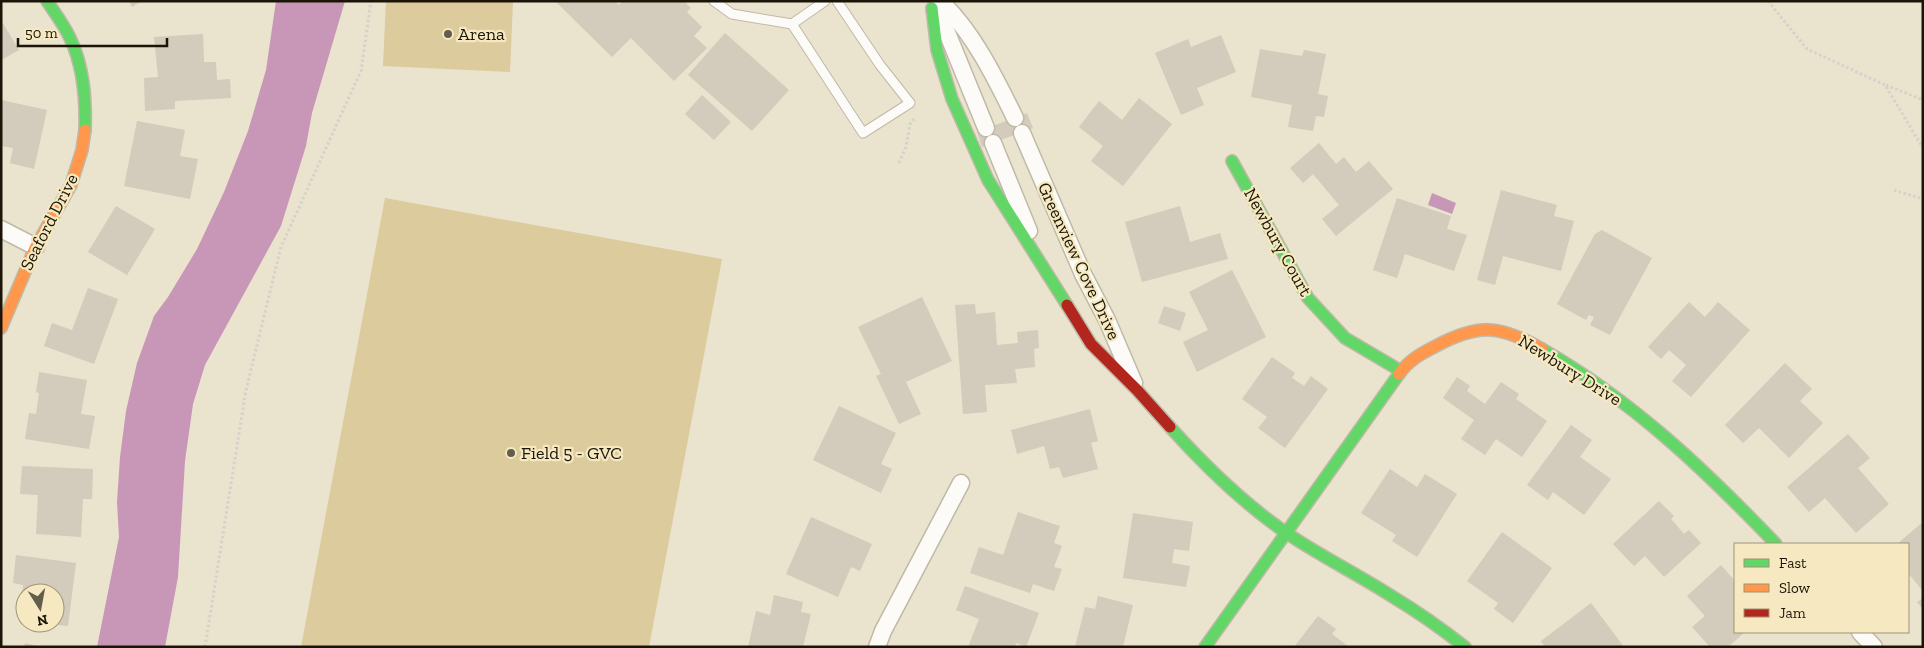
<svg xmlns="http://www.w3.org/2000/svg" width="1924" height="648" font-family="'Zilla Slab',serif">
  <rect width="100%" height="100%" fill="#eae3cd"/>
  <!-- green -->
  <g fill="#dbcb9d">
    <path d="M386 1H513L510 72 383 66Z"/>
    <path d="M385 198 722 259 649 647H301Z"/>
  </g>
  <!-- water -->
  <g fill="#c897b8">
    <path d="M276 1H345L312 113 306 146 281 226 205 365 193 404 185 461 178 577 165 647H97L119 537 117 502 120 457 126 411 137 363 154 316 168 297 197 249 224 192 248 131 266 70Z"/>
    <path d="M1432 193 1456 203 1452 214 1428 205Z"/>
  </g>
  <!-- building -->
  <g fill="#d3cbbb">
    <path d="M129 1H142L132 7Z"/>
    <path d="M555 1H615L619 5 622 1H684L691 8 687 12 702 27 694 36 707 48 674 81 631 38 612 57Z"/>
    <path d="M1 20 19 50 1 60Z"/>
    <path d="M725 33 789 90 752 131 688 75Z"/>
    <path d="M203 34 204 62H216L217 80 230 79 231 98 175 101V109L145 111 144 78 158 77 154 37Z"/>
    <path d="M1221 35 1236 72 1197 88 1204 105 1181 115 1155 53 1188 39 1191 47Z"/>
    <path d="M1260 49 1302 56 1304 50 1326 54 1318 94 1328 96 1324 117 1316 116 1313 131 1288 127 1292 105 1251 97Z"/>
    <path d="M702 95 731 122 714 140 685 114Z"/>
    <path d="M1139 98 1172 124 1123 186 1091 161 1103 146 1079 127 1099 101 1122 120Z"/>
    <path d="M1 100 47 110 34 169 10 163 13 148 1 146Z"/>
    <path d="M1027 113 1033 128 982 147 977 132Z"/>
    <path d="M137 121 185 130 180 156 198 159 190 199 124 186Z"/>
    <path d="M1319 143 1336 164 1344 157 1356 172 1369 161 1393 189 1336 236 1322 219 1339 205 1313 174 1303 183 1290 168Z"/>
    <path d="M1501 190 1557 205 1554 216 1574 221 1561 271 1503 256 1495 285 1477 280Z"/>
    <path d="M1397 198 1451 216 1447 229 1467 235 1454 271 1405 254 1397 278 1373 270Z"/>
    <path d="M116 206 155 229 127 275 88 252Z"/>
    <path d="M1180 206 1190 242 1220 233 1228 259 1142 282 1125 222Z"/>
    <path d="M1602 230 1652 258 1610 335 1590 325 1594 317 1589 315 1586 320 1557 304 1595 234Z"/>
    <path d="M1232 270 1266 337 1197 372 1183 342 1208 330 1189 292Z"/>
    <path d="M88 288 118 299 94 364 44 346 52 323 72 330Z"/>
    <path d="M922 297 952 361 906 382 921 414 899 424 876 376 881 374 858 327Z"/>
    <path d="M1689 302 1705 317 1718 302 1750 330 1691 397 1672 381 1686 365 1669 350 1661 359 1648 347Z"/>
    <path d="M975 304 976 314 995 312 997 345 1018 343 1017 332 1038 330 1039 348 1034 349 1035 367 1015 369 1017 383 985 385 987 412 963 414 955 305Z"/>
    <path d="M1164 306 1186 313 1180 331 1158 323Z"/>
    <path d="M1272 357 1295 373 1292 378 1304 386 1311 376 1328 389 1285 448 1258 428 1267 417 1242 399Z"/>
    <path d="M1785 363 1812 389 1800 401 1823 423 1789 458 1759 428 1743 443 1725 425Z"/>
    <path d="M39 372 87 380 81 414 95 416 89 449 25 439 29 413 36 414 39 393 36 392Z"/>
    <path d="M1457 377 1470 386 1467 391 1485 404 1501 382 1519 394 1516 399 1547 421 1522 457 1496 439 1485 455 1461 439 1474 420 1443 398Z"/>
    <path d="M839 406 896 433 881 464 892 469 881 493 813 460Z"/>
    <path d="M1090 409 1098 441 1091 443 1098 469 1063 478 1059 467 1050 469 1044 446 1017 454 1011 430Z"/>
    <path d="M1571 425 1592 440 1580 457 1611 479 1584 515 1553 492 1548 500 1527 485Z"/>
    <path d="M1848 434 1870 458 1858 468 1889 504 1856 533 1825 498 1809 512 1787 487Z"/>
    <path d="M22 466 93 469 92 499H83L81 537 36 534 38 495 20 494Z"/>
    <path d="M1390 469 1417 487 1425 474 1457 494 1417 557 1392 541 1396 535 1361 513Z"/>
    <path d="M1659 501 1674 516 1671 519 1684 534 1689 530 1701 543 1664 577 1645 556 1634 566 1613 544Z"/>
    <path d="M1018 512 1060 526 1054 543 1062 546 1054 567 1062 569 1054 591 1033 584 1030 593 970 573 979 547 1003 555Z"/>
    <path d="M1133 513 1193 522 1189 551 1174 549 1172 563 1190 566 1186 587 1123 578Z"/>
    <path d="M811 517 872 544 860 571 851 567 838 597 786 574Z"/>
    <path d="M1923 522V591L1908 573V544H1897Z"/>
    <path d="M1502 532 1552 568 1513 623 1494 609 1498 603 1467 581Z"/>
    <path d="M16 555 76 563 68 626 55 625V593H25V621L19 620 23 585 13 583Z"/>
    <path d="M1721 565 1735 581V632H1745L1728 647H1710L1692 627 1705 616 1687 596Z"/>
    <path d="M965 586 1039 613 1026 647 1016 643 1015 647H968L979 619 956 610Z"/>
    <path d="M774 595 803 602 801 612 811 614 803 647H748L756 611 770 615Z"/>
    <path d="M1098 596 1133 605 1123 647H1075L1085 607 1095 609Z"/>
    <path d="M1923 598V609L1917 602Z"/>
    <path d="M1591 603 1624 647H1545L1541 641Z"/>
    <path d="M1318 616 1336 629 1332 634 1349 647H1294Z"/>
    <path d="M25 643 38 646V647H24Z"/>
  </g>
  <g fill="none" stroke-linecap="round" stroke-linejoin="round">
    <defs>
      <g id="lane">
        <path d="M714 1 732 14 792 24"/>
        <path d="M825 1 792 24 863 133 910 103 880 65 837 1"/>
      </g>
      <g id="street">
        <path d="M940 1C972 30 996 79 1015 118"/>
        <path d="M935 12 946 30 986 128"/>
        <path d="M1022 133 1083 274 1107 320 1134 383"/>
        <path d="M993 143 1029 231"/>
        <path d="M1 229 36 247"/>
        <path d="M1860 632 1874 647"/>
        <path d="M877 647 883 631 961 483"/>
      </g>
      <g id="fast">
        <path d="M47 1C55 13 64 25 70 38 84 67 86 99 85 130"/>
        <path d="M932 8 937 50 952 99 988 180 1067 305"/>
        <path d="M1232 161 1308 298 1345 338 1401 371"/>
        <path d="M1542 349C1633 401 1704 469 1776 544"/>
        <path d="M1170 427C1205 466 1244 504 1288 534 1322 557 1359 575 1393 597 1418 612 1442 629 1465 647"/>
        <path d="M1205 647 1399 374"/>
      </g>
      <g id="slow">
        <path d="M1 328 35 248 71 185 82 150 85 130"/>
        <path d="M1399 374C1409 360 1422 353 1436 346 1479 323 1500 325 1542 349"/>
      </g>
      <path id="jam" d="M1067 305 1091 344 1137 390 1170 427"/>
    </defs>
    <!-- lane casing -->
    <use href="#lane" stroke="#bfb9a8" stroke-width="11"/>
    <!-- street casing -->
    <use href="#street" stroke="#bfb9a8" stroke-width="19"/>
    <!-- fast casing -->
    <use href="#fast" stroke="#bfb9a8" stroke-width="14"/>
    <!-- slow casing -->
    <use href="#slow" stroke="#bfb9a8" stroke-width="14"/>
    <!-- jam casing -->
    <use href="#jam" stroke="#bfb9a8" stroke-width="14"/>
    <!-- path -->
    <g stroke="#d5d2cb" stroke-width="3" stroke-dasharray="2.5 2.5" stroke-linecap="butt">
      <path d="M1768 1 1807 49 1885 85 1923 148"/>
      <path d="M1886 85 1923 100"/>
      <path d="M899 163 906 147 910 124 915 118"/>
      <path d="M1894 190 1923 199"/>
      <path d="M205 647 246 390 281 247 361 71 371 1"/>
    </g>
    <!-- lane -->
    <use href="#lane" stroke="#fcfbf8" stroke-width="9"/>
    <!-- street -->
    <use href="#street" stroke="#fcfbf8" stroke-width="16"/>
    <!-- fast -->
    <use href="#fast" stroke="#63d668" stroke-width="11"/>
    <!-- slow -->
    <use href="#slow" stroke="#ff974d" stroke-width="11"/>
    <!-- jam -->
    <use href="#jam" stroke="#b3261e" stroke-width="11"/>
  </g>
  <!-- markers -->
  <g fill="#635d4c" stroke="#f6e9c1" stroke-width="2">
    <circle cx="448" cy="34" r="5"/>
    <circle cx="511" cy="453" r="5"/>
  </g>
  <g text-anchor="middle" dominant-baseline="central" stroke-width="4.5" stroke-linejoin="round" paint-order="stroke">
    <!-- poi labels -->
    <g font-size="18" fill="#1a1506" stroke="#f6e9c1" text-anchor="start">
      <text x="458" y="34">Arena</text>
      <text x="521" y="453">Field 5 - GVC</text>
    </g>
    <!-- street labels -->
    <g font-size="18" fill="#1a1506" stroke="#f6e9c1">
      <text transform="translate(49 222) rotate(-63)">Seaford Drive</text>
      <text transform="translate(1278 242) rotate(61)">Newbury Court</text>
      <text transform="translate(1079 261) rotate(65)">Greenview Cove Drive</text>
      <text transform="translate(1570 370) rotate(32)">Newbury Drive</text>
    </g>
  </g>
  <!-- border -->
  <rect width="1924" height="648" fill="none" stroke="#1a1506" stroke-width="5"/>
  <!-- legend -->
  <rect x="1734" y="543" width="175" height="90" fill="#f6e9c1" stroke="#9e9476"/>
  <rect x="1744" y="559" width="25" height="8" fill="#63d668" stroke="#9e9476"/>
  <text x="1779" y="568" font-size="15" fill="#1a1506">Fast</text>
  <rect x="1744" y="584" width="25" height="8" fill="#ff974d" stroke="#9e9476"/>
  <text x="1779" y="593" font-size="15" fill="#1a1506">Slow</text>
  <rect x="1744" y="609" width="25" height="8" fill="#b3261e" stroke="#9e9476"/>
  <text x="1779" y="618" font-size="15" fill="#1a1506">Jam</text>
  <!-- north arrow -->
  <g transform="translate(40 608) rotate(169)"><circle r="24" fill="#f6e9c1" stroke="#9e9476"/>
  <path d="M0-4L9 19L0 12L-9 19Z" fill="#635d4c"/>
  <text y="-8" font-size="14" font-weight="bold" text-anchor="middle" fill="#1a1506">N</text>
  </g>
  <!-- scale -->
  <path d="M18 38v8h149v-8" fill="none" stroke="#1a1506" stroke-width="2.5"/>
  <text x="25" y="38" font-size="15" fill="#1a1506" stroke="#f6e9c1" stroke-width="4" paint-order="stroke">50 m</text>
</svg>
